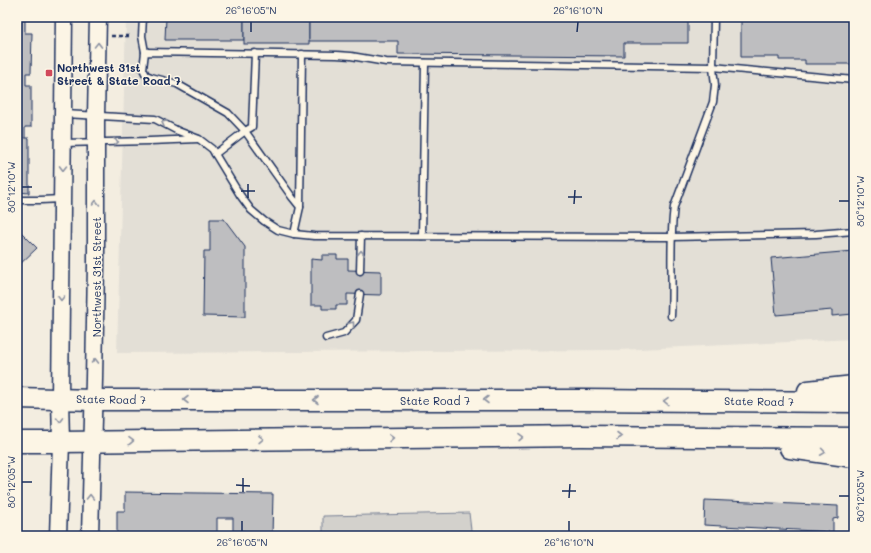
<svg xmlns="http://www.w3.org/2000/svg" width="871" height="553" font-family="Mali,sans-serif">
  <rect width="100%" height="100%" fill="#f3ede0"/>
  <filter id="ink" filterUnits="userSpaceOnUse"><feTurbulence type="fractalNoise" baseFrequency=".025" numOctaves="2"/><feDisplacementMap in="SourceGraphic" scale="8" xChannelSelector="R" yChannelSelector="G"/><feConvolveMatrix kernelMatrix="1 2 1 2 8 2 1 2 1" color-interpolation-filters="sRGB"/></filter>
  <g filter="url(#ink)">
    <!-- built -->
    <path fill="#e3dfd6" d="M126 17H854V339L618 350 117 353Z"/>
    <!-- green -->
    <path fill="#d3d1cc" stroke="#778095" d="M469 513 471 530 468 536H323V516Z"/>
    <!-- building -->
    <g fill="#bebec0" stroke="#1b2f5e">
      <path d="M166 17H244V40H165Z"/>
      <rect x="244" y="17" width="65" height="27"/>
      <path d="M309 17H688V43H624V56L398 54V41H309Z"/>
      <path d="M741 17H854V64H805V60H779V57H741Z"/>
      <path d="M17 20H25V33H32L31 73H26V85H31V127H25V138H29V193L17 192Z"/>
      <path d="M210 219H224L245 247V317L203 316 204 251H210Z"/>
      <path d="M17 228 37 248 17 267Z"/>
      <path d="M854 251V303H852L853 314 832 316V310L776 315 771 258Z"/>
      <path d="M322 255H337V259H348V270L381 271V295L347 294V305H336V309H322V305H311V259L322 260Z"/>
      <path d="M125 492 273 494 272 536 243 535 244 531H233V518H217V536L142 535V536H117V511H125Z"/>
      <path d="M705 500 838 506V518L833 519V532L704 525Z"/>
    </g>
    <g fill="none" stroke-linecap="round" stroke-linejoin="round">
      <defs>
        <g id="service">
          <path d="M143 17 142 36 145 52"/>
          <path d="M255 53 252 127 245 131 292 197 300 207 294 234"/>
          <path d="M64 114 155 119 178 131 199 139 212 149 240 195 251 210 264 221 278 230 294 234 314 236 671 237 816 234 854 231"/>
          <path d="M63 143 150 141 198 139"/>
          <path d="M215 154 245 131 228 113 177 84 151 77 146 75 143 69 145 52 337 55 351 56 386 62 713 67 854 80"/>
          <path d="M17 200H41L61 199"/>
          <path d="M300 207 302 54"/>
          <path d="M422 236 425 63"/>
          <path d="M360 271 361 236"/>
          <path d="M671 316C673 280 669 243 674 207L713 102 715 85 713 68 714 17"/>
          <path d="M326 338 344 333 356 320 360 294"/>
        </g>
        <g id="tertiary">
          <path d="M58 536 61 442 60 398 64 17"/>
          <path d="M90 536 94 379 96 265V116L98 17"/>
        </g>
        <g id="primary">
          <path d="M808 391 854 386"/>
          <path d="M17 398 94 400H581L854 402"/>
          <path d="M17 442H61L580 436 854 438"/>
          <path d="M790 448 854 457"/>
        </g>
      </defs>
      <!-- service casing -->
      <use href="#service" stroke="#1b2f5e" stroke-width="9"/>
      <!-- tertiary casing -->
      <use href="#tertiary" stroke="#1b2f5e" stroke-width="19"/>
      <!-- primary casing -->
      <use href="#primary" stroke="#1b2f5e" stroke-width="23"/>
      <!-- path -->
      <path stroke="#1b2f5e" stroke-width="2.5" stroke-dasharray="4 3" stroke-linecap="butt" d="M111 36H130"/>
      <!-- service -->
      <use href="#service" stroke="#fcf5e5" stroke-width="6"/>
      <!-- tertiary -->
      <use href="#tertiary" stroke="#fcf5e5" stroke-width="16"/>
      <!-- primary -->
      <use href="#primary" stroke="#fcf5e5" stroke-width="20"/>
    </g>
    <!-- one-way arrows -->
    <defs><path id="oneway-chevron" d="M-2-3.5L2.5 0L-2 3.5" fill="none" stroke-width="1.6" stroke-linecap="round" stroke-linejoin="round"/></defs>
    <g stroke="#8c92a2">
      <use href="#oneway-chevron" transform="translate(98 45) rotate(-89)"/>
      <use href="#oneway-chevron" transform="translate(164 123) rotate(-153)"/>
      <use href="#oneway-chevron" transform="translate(116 142) rotate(-1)"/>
      <use href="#oneway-chevron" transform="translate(63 168) rotate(91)"/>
      <use href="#oneway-chevron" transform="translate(96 203) rotate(-90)"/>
      <use href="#oneway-chevron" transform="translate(361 253) rotate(-88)"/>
      <use href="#oneway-chevron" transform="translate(61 298) rotate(90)"/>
      <use href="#oneway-chevron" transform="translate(352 324) rotate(-53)"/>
      <use href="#oneway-chevron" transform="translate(95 361) rotate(-89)"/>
      <use href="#oneway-chevron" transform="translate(186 400) rotate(-180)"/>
      <use href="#oneway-chevron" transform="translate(316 400) rotate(-180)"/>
      <use href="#oneway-chevron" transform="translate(486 400) rotate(180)"/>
      <use href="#oneway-chevron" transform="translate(666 401) rotate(-179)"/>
      <use href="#oneway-chevron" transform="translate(60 420) rotate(89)"/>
      <use href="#oneway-chevron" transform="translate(619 436)"/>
      <use href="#oneway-chevron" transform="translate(521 437) rotate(-1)"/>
      <use href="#oneway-chevron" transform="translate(391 438) rotate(-1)"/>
      <use href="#oneway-chevron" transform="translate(261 439) rotate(-1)"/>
      <use href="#oneway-chevron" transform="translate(131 441) rotate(-1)"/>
      <use href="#oneway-chevron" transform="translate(823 452) rotate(8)"/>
      <use href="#oneway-chevron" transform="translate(90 497) rotate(-89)"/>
    </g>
  </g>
  <!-- ticks -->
  <path fill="none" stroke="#1b2f5e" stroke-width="1.5" d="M251 32V22M577 32 578 22M22 187H32M241 191H255M568 197H582M248 198V184M839 201H849M574 204 575 190M22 482H32M236 485 250 486M562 491H576M243 492V478M839 496H849M569 498 570 484M242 531V521M569 531V521"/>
  <!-- markers -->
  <rect fill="#d1495b" stroke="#fcf5e5" stroke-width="1.5" x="45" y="69" width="8" height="8" rx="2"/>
  <g text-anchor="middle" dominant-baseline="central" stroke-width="3" stroke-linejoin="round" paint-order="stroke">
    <!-- poi labels -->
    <g font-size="11" font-weight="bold" fill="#1b2f5e" stroke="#fcf5e5" text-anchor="start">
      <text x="57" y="67">Northwest 31st<tspan x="57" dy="13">Street &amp; State Road 7</tspan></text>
    </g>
    <!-- street labels -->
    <g font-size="11" fill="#1b2f5e" stroke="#fcf5e5">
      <text transform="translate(96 277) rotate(-90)">Northwest 31st Street</text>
      <text transform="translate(111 399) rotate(1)">State Road 7</text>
      <text x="435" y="400">State Road 7</text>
      <text transform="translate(759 401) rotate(1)">State Road 7</text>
    </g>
  </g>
  <!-- margin -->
  <rect width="871" height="553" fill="none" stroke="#fcf5e5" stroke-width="44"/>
  <rect x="22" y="22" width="827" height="509" fill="none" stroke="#1b2f5e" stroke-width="1.5"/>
  <g font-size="10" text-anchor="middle" fill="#1b2f5e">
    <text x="251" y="14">26°16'05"N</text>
    <text x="578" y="14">26°16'10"N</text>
    <text transform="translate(11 187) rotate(-90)" y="4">80°12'10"W</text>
    <text transform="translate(860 201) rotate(-90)" y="4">80°12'10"W</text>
    <text transform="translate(11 482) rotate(-90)" y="4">80°12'05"W</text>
    <text transform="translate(860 496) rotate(-90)" y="4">80°12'05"W</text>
    <text x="242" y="546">26°16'05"N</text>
    <text x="569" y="546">26°16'10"N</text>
  </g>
</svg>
